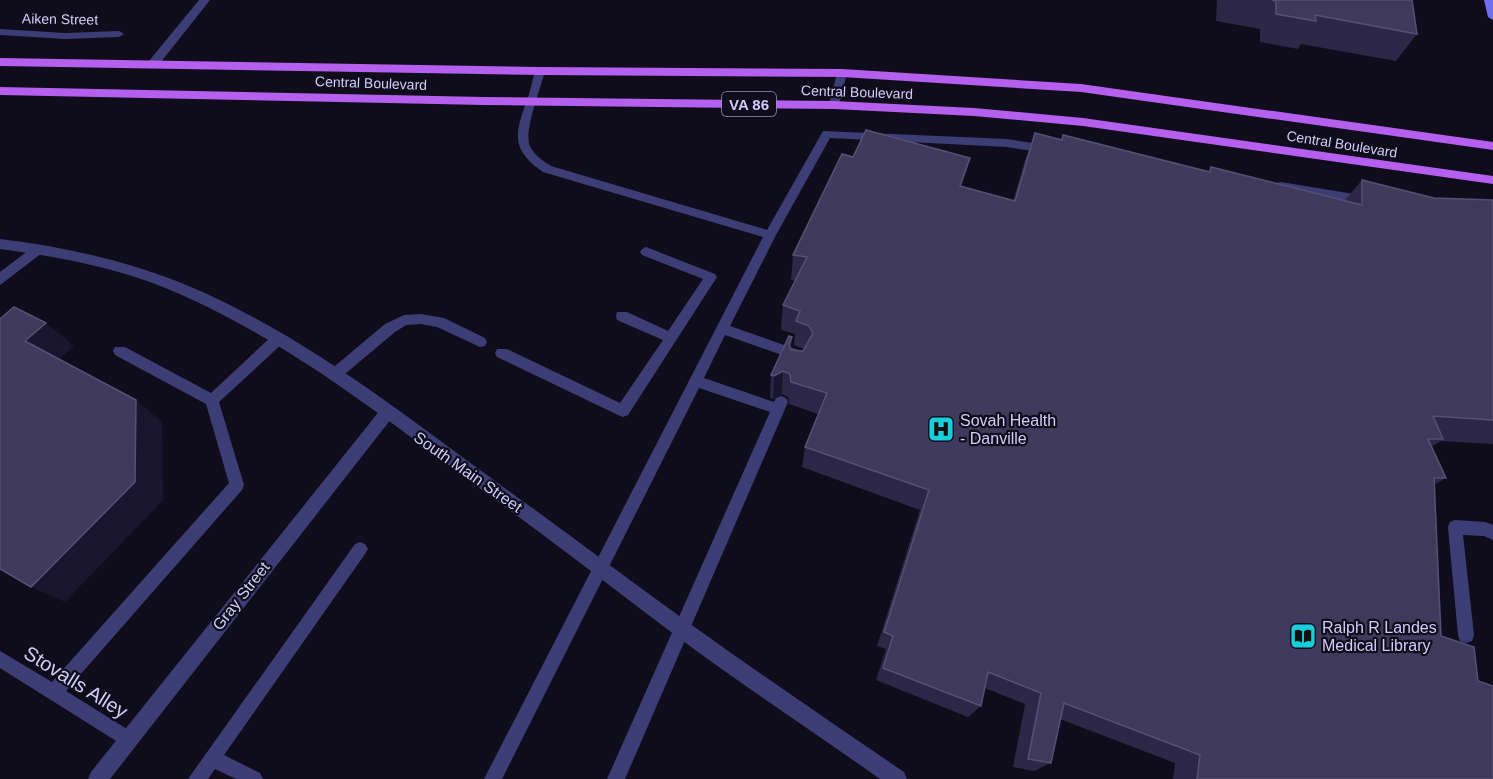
<svg xmlns="http://www.w3.org/2000/svg" width="1493" height="779" font-family="Arial,sans-serif">
  <rect width="100%" height="100%" fill="#0f0d1b"/>
  <g fill="none" stroke-linecap="round" stroke-linejoin="round">
    <!-- service -->
    <g fill="#3d3d76" fill-rule="evenodd">
      <path d="M540 68 545 71C541 88 523 132 530 146 534 155 543 161 551 166L767 230 823 131 1007 139 1046 145 1052 149 1046 153 1007 147 830 138 776 235 730 326 804 352 806 356 804 360 799 361 725 335 704 378 774 402 776 398 781 396 786 398 788 402 625 779H607L770 412 699 388 502 779H484L763 237 543 172C512 150 514 136 526 103 530 93 532 82 535 71Z"/>
      <path d="M842 70 847 73 839 105 834 109 829 105 837 73Z"/>
      <path d="M1281 182 1366 196 1372 200 1366 204 1277 189V183Z"/>
      <path d="M646 247 715 274 717 277 628 415 623 417 618 415 497 357 495 353 497 349H507L620 403 663 340 617 320 616 316 617 312H627L668 331 703 279 642 255 640 252 642 249Z"/>
      <path d="M421 314 444 318 485 338 487 342 485 346 480 347 437 327 421 324 406 325 395 332 339 379H329L327 375 329 371 385 324 404 315Z"/>
      <path d="M277 335 282 336 283 340 282 344 219 402 244 485 242 490 66 691 135 734 138 740 135 746 129 749 0 668V651L52 682 229 483 206 404 115 355 113 351 115 347H125L211 393 272 336Z"/>
      <path d="M1455 520 1485 522 1493 525V540L1484 536 1463 535 1474 635 1472 641 1466 643 1460 641 1458 635 1448 527 1450 522Z"/>
      <path d="M360 542 365 544 368 549 365 554 224 755 260 773 263 779H236L215 769 208 779H188L355 544Z"/>
    </g>
    <!-- minor -->
    <g fill="#3d3d76" fill-rule="evenodd">
      <path d="M199 0H210L157 67H149V61Z"/>
      <path d="M0 29 65 33 119 31 124 34 119 37 65 39 0 35Z"/>
      <path d="M37 244 44 249 42 253 0 285V272Z"/>
      <path d="M386 407 391 409 394 414 391 419 110 779H88L91 772 381 409Z"/>
    </g>
    <!-- tertiary -->
    <path fill="#3d3d76" fill-rule="evenodd" d="M0 239C65 247 130 261 191 287 310 338 413 422 517 497 575 538 631 582 689 623 760 674 832 723 904 772L907 779H880C812 731 742 685 675 635 618 592 562 548 504 506 401 431 299 347 182 295 124 269 62 257 0 249Z"/>
    <!-- secondary -->
    <path fill="#6e6ff0" fill-rule="evenodd" d="M1484 0H1493V20L1488 17Z"/>
    <!-- primary -->
    <g fill="#b45fee" fill-rule="evenodd">
      <path d="M0 58 540 67 842 69 1081 84 1493 142V150L1081 92 842 77 540 75 0 66Z"/>
      <path d="M0 87 484 97 834 101 974 108 1083 118 1493 176V184L1083 126 974 116 834 109 484 105 0 95Z"/>
    </g>
  </g>
  <!-- wall -->
  <g fill="#2d2747">
    <path d="M1217 0H1412L1417 34 1396 61 1301 44 1298 49 1260 42V29L1216 21Z"/>
    <path d="M1035 133 1061 140 1063 135 1208 172 1211 167 1345 200 1362 180 1434 198 1493 202V444L1441 441 1431 447 1446 478 1434 485 1441 636 1478 681 1493 779H1173L1175 763 1060 719 1051 763 1034 771 1013 767 1025 704 985 688 981 706 968 717 876 680 886 649 877 646 920 510 802 467 805 447 818 414 789 404 788 397 782 394 773 399 770 398 771 375 792 337 791 350 803 351 804 349 794 345 795 334 781 330 783 305 795 281 791 280 793 255 961 187 1013 201 1025 160Z"/>
  </g>
  <!-- shaded-wall -->
  <g fill="#1a152e">
    <path d="M970 158 962 185 952 213 960 186Z"/>
    <path d="M46 323 74 346 54 364 25 341Z"/>
    <path d="M783 371 782 394 773 399 774 376Z"/>
    <path d="M136 400 162 422 163 500 65 602 31 587Z"/>
  </g>
  <!-- building -->
  <g fill="#3f395b" stroke="#565074" stroke-width="1.5">
    <path d="M1272 0H1412L1417 34 1315 15 1316 21 1276 14V1Z"/>
    <path d="M866 130 970 158 960 186 1015 201 1035 133 1062 140 1063 135 1210 172 1211 167 1362 205V180L1434 198 1492 200 1493 202V420L1433 416 1443 439H1428L1446 478H1434L1441 636 1474 647 1478 681 1493 686V779H1197L1200 755 1064 703 1051 763 1028 759 1041 693 988 672 981 706 883 668 893 636 884 632 929 490 805 447 827 393 791 382 790 374 783 371 774 376 771 375 789 336 792 337 789 344 791 350 803 351 813 333 809 326 796 321 800 311 783 305 807 257 793 255 842 154 853 157Z"/>
    <path d="M14 307 46 323 25 341 136 400 135 482 31 587 0 569V319Z"/>
  </g>
  <!-- icons -->
  <defs>
    <symbol id="hospital-square" viewBox="-11 -11 22 22"><rect x="-9" y="-9" width="18" height="18" rx="4" fill="#17cedb" stroke="#0f0d1b"/><path d="M-5-5h3v3.5h4V-5h3V5h-3V1.5h-4V5h-3Z" fill="#111"/></symbol>
    <symbol id="library-square" viewBox="-11 -11 22 22"><rect x="-9" y="-9" width="18" height="18" rx="4" fill="#17cedb" stroke="#0f0d1b"/><path d="M-6-4Q-3-5.5-.7-3.5V5Q-3 3-6 4ZM6-4Q3-5.5 .7-3.5V5Q3 3 6 4Z" fill="#111"/></symbol>
  </defs>
  <g fill-rule="evenodd">
    <use href="#hospital-square" x="926" y="414" width="30" height="30"/>
    <use href="#library-square" x="1288" y="621" width="30" height="30"/>
  </g>
  <g text-anchor="middle" dominant-baseline="central" stroke-width="4.5" stroke-linejoin="round" paint-order="stroke">
    <!-- far-street labels -->
    <g font-size="14" fill="#d1cdfa" stroke="#0f0d1b">
      <text transform="translate(60 19) rotate(1)">Aiken Street</text>
      <text transform="translate(371 83) rotate(2)">Central Boulevard</text>
      <text transform="translate(857 92) rotate(2)">Central Boulevard</text>
      <text transform="translate(1342 144) rotate(9)">Central Boulevard</text>
    </g>
    <!-- shield labels -->
    <rect fill="#0f0d1b" stroke="#9793b7" stroke-width="1.5" x="722" y="92" width="54" height="24" rx="4.5"/>
    <g font-size="15" font-weight="bold" fill="#d1cdfa">
      <text x="749" y="104">VA 86</text>
    </g>
    <!-- poi labels -->
    <g font-size="16" fill="#d1cdfa" stroke="#0f0d1b" text-anchor="start">
      <text x="960" y="420">Sovah Health<tspan x="960" dy="18">- Danville</tspan></text>
      <text x="1322" y="627">Ralph R Landes<tspan x="1322" dy="18">Medical Library</tspan></text>
    </g>
    <!-- street labels -->
    <g font-size="16" fill="#d1cdfa" stroke="#0f0d1b">
      <text transform="translate(468 472) rotate(35)">South Main Street</text>
      <text transform="translate(241 596) rotate(-52)">Gray Street</text>
    </g>
    <!-- near-street labels -->
    <g font-size="20" fill="#d1cdfa" stroke="#0f0d1b">
      <text transform="translate(76 682) rotate(32)">Stovalls Alley</text>
    </g>
  </g>
</svg>
